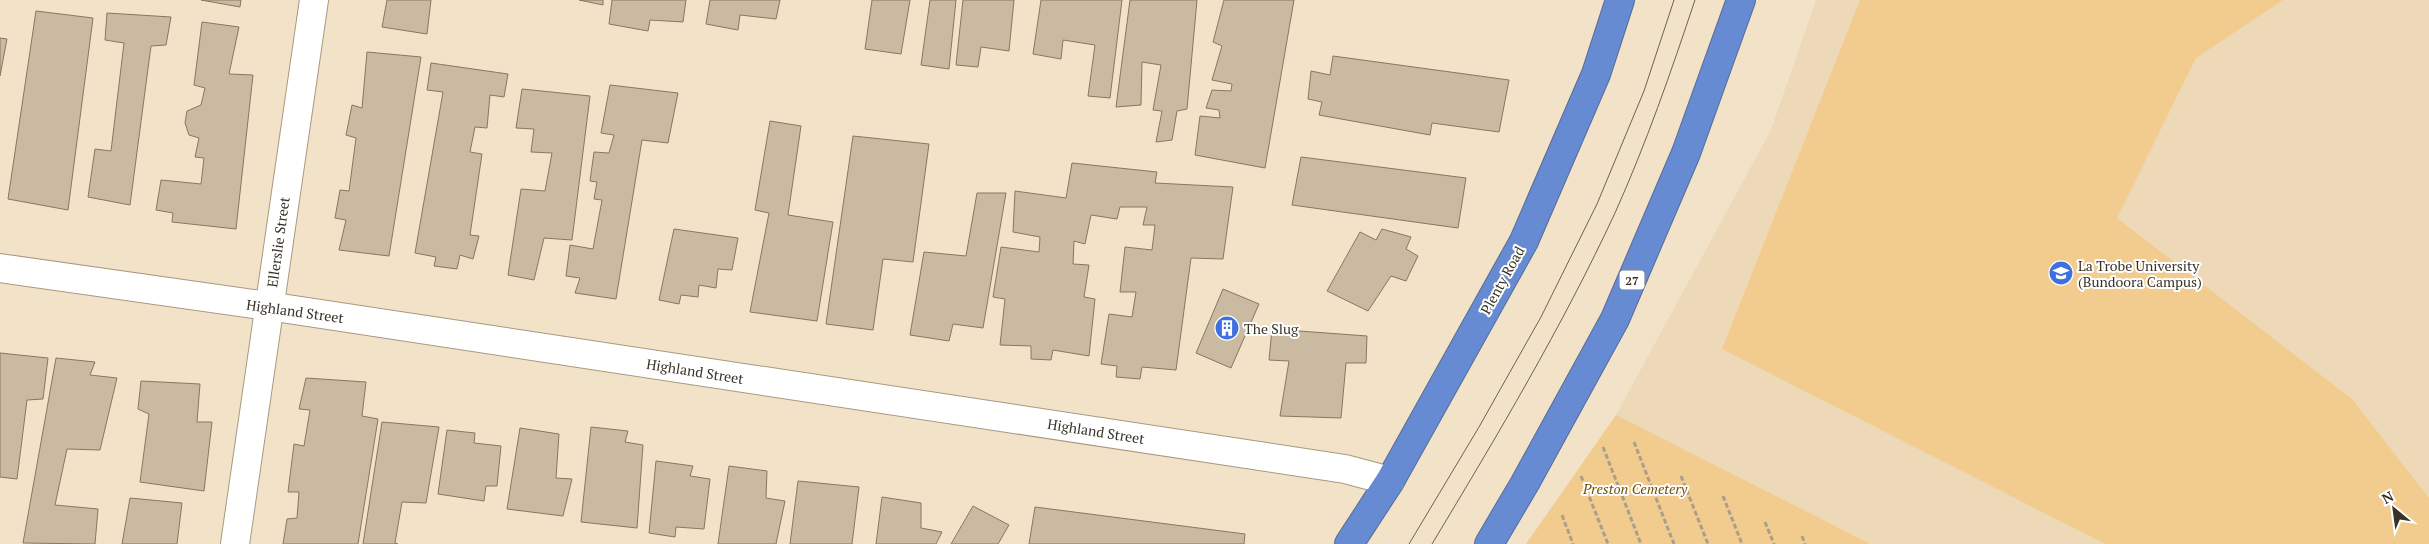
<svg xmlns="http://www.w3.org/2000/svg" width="2429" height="544" font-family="'PT Serif',serif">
  <rect width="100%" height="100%" fill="#f2e2c8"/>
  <!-- built -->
  <path fill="#edd9b8" d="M1816 0H2429V544H1871L1616 415 1771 130Z"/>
  <!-- green -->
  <g fill="#f1cc8e">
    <path d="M1860 0H2283L2196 58 2117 218 2352 399 2429 498V544H2105L1722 349Z"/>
    <path d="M1616 415 1871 544H1526Z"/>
  </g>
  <!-- building -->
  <g fill="#cabaa1" stroke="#867860">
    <path d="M201 0H241L240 7Z"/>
    <path d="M387 0H431L427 34 382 27Z"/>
    <path d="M579 0H603V5Z"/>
    <path d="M612 0H686L683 22 650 20 648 31 609 24Z"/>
    <path d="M710 0H780L776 19 740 15 738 30 706 24Z"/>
    <path d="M872 0H910L901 54 865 49Z"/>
    <path d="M930 0H956L949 69 921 65Z"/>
    <path d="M963 0H1014L1009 51 981 47 978 67 956 65Z"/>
    <path d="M1041 0H1122L1110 98 1088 96 1095 45 1063 40 1061 59 1033 54Z"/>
    <path d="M1130 0H1197L1187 109 1177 111 1172 140 1156 142 1162 111 1153 110 1161 65 1142 62 1141 105 1116 107Z"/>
    <path d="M1224 0H1294L1265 168 1195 155 1200 116 1220 118 1219 110 1206 108 1212 90 1231 91 1232 84 1212 80 1222 46 1213 42Z"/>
    <path d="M36 11 93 18 68 210 8 199Z"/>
    <path d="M107 13 171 17 166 45 151 46 130 205 88 197 95 149 111 151 124 43 105 40Z"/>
    <path d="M202 22 239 27 229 74 253 75 236 229 172 222 173 213 156 210 161 180 201 184 204 158 195 157 199 138 189 135 185 123 187 111 201 105 205 88 194 85Z"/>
    <path d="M0 38 7 39 0 76Z"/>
    <path d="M367 52 421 57 389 256 339 250 346 220 335 218 340 190 349 191 356 138 346 135 352 105 362 108Z"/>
    <path d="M1333 56 1509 80 1499 132 1432 123 1430 135 1319 115 1322 102 1308 99 1311 71 1330 75Z"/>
    <path d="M431 63 508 74 504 97 490 95 487 128 475 127 470 152 482 154 470 235 479 236 473 259 460 255 457 269 434 266 436 257 415 253 443 92 427 90Z"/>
    <path d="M610 85 678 93 668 143 642 140 616 299 575 293 580 278 566 276 570 245 593 249 602 200 594 199 597 182 590 181 594 152 609 153 614 135 601 133Z"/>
    <path d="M522 89 590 96 572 240 544 238 534 280 508 275 521 189 545 191 552 153 531 152 534 129 516 128Z"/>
    <path d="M770 121 801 126 788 215 833 222 817 321 750 312 769 213 755 210Z"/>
    <path d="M853 136 929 144 913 262 883 259 873 330 826 324Z"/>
    <path d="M1301 157 1466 178 1458 228 1292 205Z"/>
    <path d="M1072 163 1157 172 1155 183 1233 187 1223 259 1191 258 1176 370 1142 367 1140 379 1116 377 1117 366 1101 364 1109 314 1132 317 1136 292H1120L1125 247 1152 250 1155 225H1143L1147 207H1120L1117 219 1091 215 1085 244 1074 241 1073 264 1089 265 1084 297 1095 299 1089 356 1053 350 1051 360 1031 359V346L1000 345 1005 299 993 297 1001 247 1039 252 1040 237 1013 232 1015 191 1066 198Z"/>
    <path d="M977 193H1006L983 328 953 324 949 341 910 335 924 252 966 256Z"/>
    <path d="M674 229 738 238 732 270 718 269 716 288 699 285 698 297 681 295 679 304 659 300Z"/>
    <path d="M1382 229 1411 237 1406 249 1418 256 1406 281 1391 276 1368 311 1327 291 1360 232 1376 240Z"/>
    <path d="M1223 289 1259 304 1231 368 1196 353Z"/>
    <path d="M1272 329 1367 336 1366 363H1346L1341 418 1280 416 1289 361 1269 360Z"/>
    <path d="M0 353 48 358 43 399 27 400 17 479 0 477Z"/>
    <path d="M56 358 95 362 90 375 117 378 100 450 67 449 55 505 98 509 95 544 23 543Z"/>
    <path d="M306 378 366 382 362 416 378 419 358 544H283L287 519 297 518 299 492H288L294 444 304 446 310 410 299 409Z"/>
    <path d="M141 381 200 384 197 422H212L204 491 140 482 149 414 138 409Z"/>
    <path d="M382 422 439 427 426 503 402 502 395 543 398 544H363Z"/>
    <path d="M591 427 628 431 625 442 643 445 637 528 581 522Z"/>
    <path d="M520 428 559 434 556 478 572 479 563 516 507 509Z"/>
    <path d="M447 430 475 433 474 443 501 446 497 486H486L484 501 438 494Z"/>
    <path d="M656 461 693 466 690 476 710 479 704 529 676 527 675 537 649 533Z"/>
    <path d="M729 466 767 471 766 498 785 501 776 544H718Z"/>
    <path d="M798 481 859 487 852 544H790Z"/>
    <path d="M882 497 921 503V528L942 532 936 544H876Z"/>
    <path d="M130 498 182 503 177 544H122Z"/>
    <path d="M973 506 1009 525 998 544H951Z"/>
    <path d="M1035 507 1245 534 1244 544H1029Z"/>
  </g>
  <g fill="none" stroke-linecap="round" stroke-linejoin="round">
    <defs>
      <g id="street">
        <path d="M0 268 268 306 1345 469 1390 481"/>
        <path d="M235 544 314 0"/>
      </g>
      <g id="highway">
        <path d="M1349 544 1390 481 1524 241 1596 74 1620 0"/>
        <path d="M1489 544 1525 483 1615 319 1686 153 1741 0"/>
      </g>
    </defs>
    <!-- street casing -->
    <use href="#street" stroke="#a89980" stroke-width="30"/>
    <!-- highway casing -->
    <use href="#highway" stroke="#576c97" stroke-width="30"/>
    <!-- path -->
    <g stroke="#ab9f8b" stroke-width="3" stroke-dasharray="5 2.5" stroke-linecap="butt">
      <path d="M1634 442 1674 544"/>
      <path d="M1603 447 1641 544"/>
      <path d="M1581 476 1608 544"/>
      <path d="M1681 476 1708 544"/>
      <path d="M1723 496 1742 544"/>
      <path d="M1562 515 1573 544"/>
      <path d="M1765 522 1774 544"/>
      <path d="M1802 536 1805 544"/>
    </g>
    <!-- street -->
    <use href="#street" stroke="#fff" stroke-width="28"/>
    <!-- highway -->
    <use href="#highway" stroke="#678bd3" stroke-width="28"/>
    <!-- tram -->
    <g stroke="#6b6253" stroke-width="1">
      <path d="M1409 544 1479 427 1541 317 1597 204 1644 91 1674 0"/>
      <path d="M1432 544C1497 436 1562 327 1615 213 1646 144 1671 72 1695 0"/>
    </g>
  </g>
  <!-- icons -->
  <defs>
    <symbol id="university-disc" viewBox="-11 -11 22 22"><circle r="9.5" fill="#3e70e0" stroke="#fff"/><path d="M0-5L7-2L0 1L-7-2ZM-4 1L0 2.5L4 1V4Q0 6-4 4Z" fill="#fff"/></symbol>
    <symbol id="building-disc" viewBox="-11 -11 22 22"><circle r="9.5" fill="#3e70e0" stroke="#fff"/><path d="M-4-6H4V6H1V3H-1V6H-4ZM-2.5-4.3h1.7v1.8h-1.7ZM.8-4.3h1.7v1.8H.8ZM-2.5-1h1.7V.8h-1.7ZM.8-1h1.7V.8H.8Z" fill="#fff"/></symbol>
  </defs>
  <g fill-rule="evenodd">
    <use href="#university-disc" x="2047" y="259" width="28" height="28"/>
    <use href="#building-disc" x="1213" y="314" width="28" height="28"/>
  </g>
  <g text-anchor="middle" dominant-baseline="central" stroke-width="4" stroke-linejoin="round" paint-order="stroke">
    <!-- shield labels -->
    <rect fill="#fff" stroke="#747068" stroke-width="1" x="1619.5" y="270.5" width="25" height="19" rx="4"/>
    <g font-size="12" font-weight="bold" fill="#383227">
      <text x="1632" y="280">27</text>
    </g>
    <!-- street labels -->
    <g font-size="14" fill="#383227" stroke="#fff">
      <text transform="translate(278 242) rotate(-82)">Ellerslie Street</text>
      <text transform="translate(1502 280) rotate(-61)">Plenty Road</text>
      <text transform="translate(295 311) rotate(8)">Highland Street</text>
      <text transform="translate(695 371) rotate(9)">Highland Street</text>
      <text transform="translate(1096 431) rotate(9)">Highland Street</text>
    </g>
    <!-- poi labels -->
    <g font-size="14" fill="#383227" stroke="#fff" text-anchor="start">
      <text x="2078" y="265">La Trobe University<tspan x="2078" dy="16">(Bundoora Campus)</tspan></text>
      <text x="1244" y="328">The Slug</text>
    </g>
    <!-- park labels -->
    <g font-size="14" font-style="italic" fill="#715003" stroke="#fff">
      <text x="1635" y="488">Preston Cemetery</text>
    </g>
  </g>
  <!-- north arrow -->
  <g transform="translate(2394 509) rotate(331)" stroke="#ffffff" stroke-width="4" paint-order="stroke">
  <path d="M0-4L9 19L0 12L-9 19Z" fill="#383227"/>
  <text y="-8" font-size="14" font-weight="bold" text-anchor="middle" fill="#383227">N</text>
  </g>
</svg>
